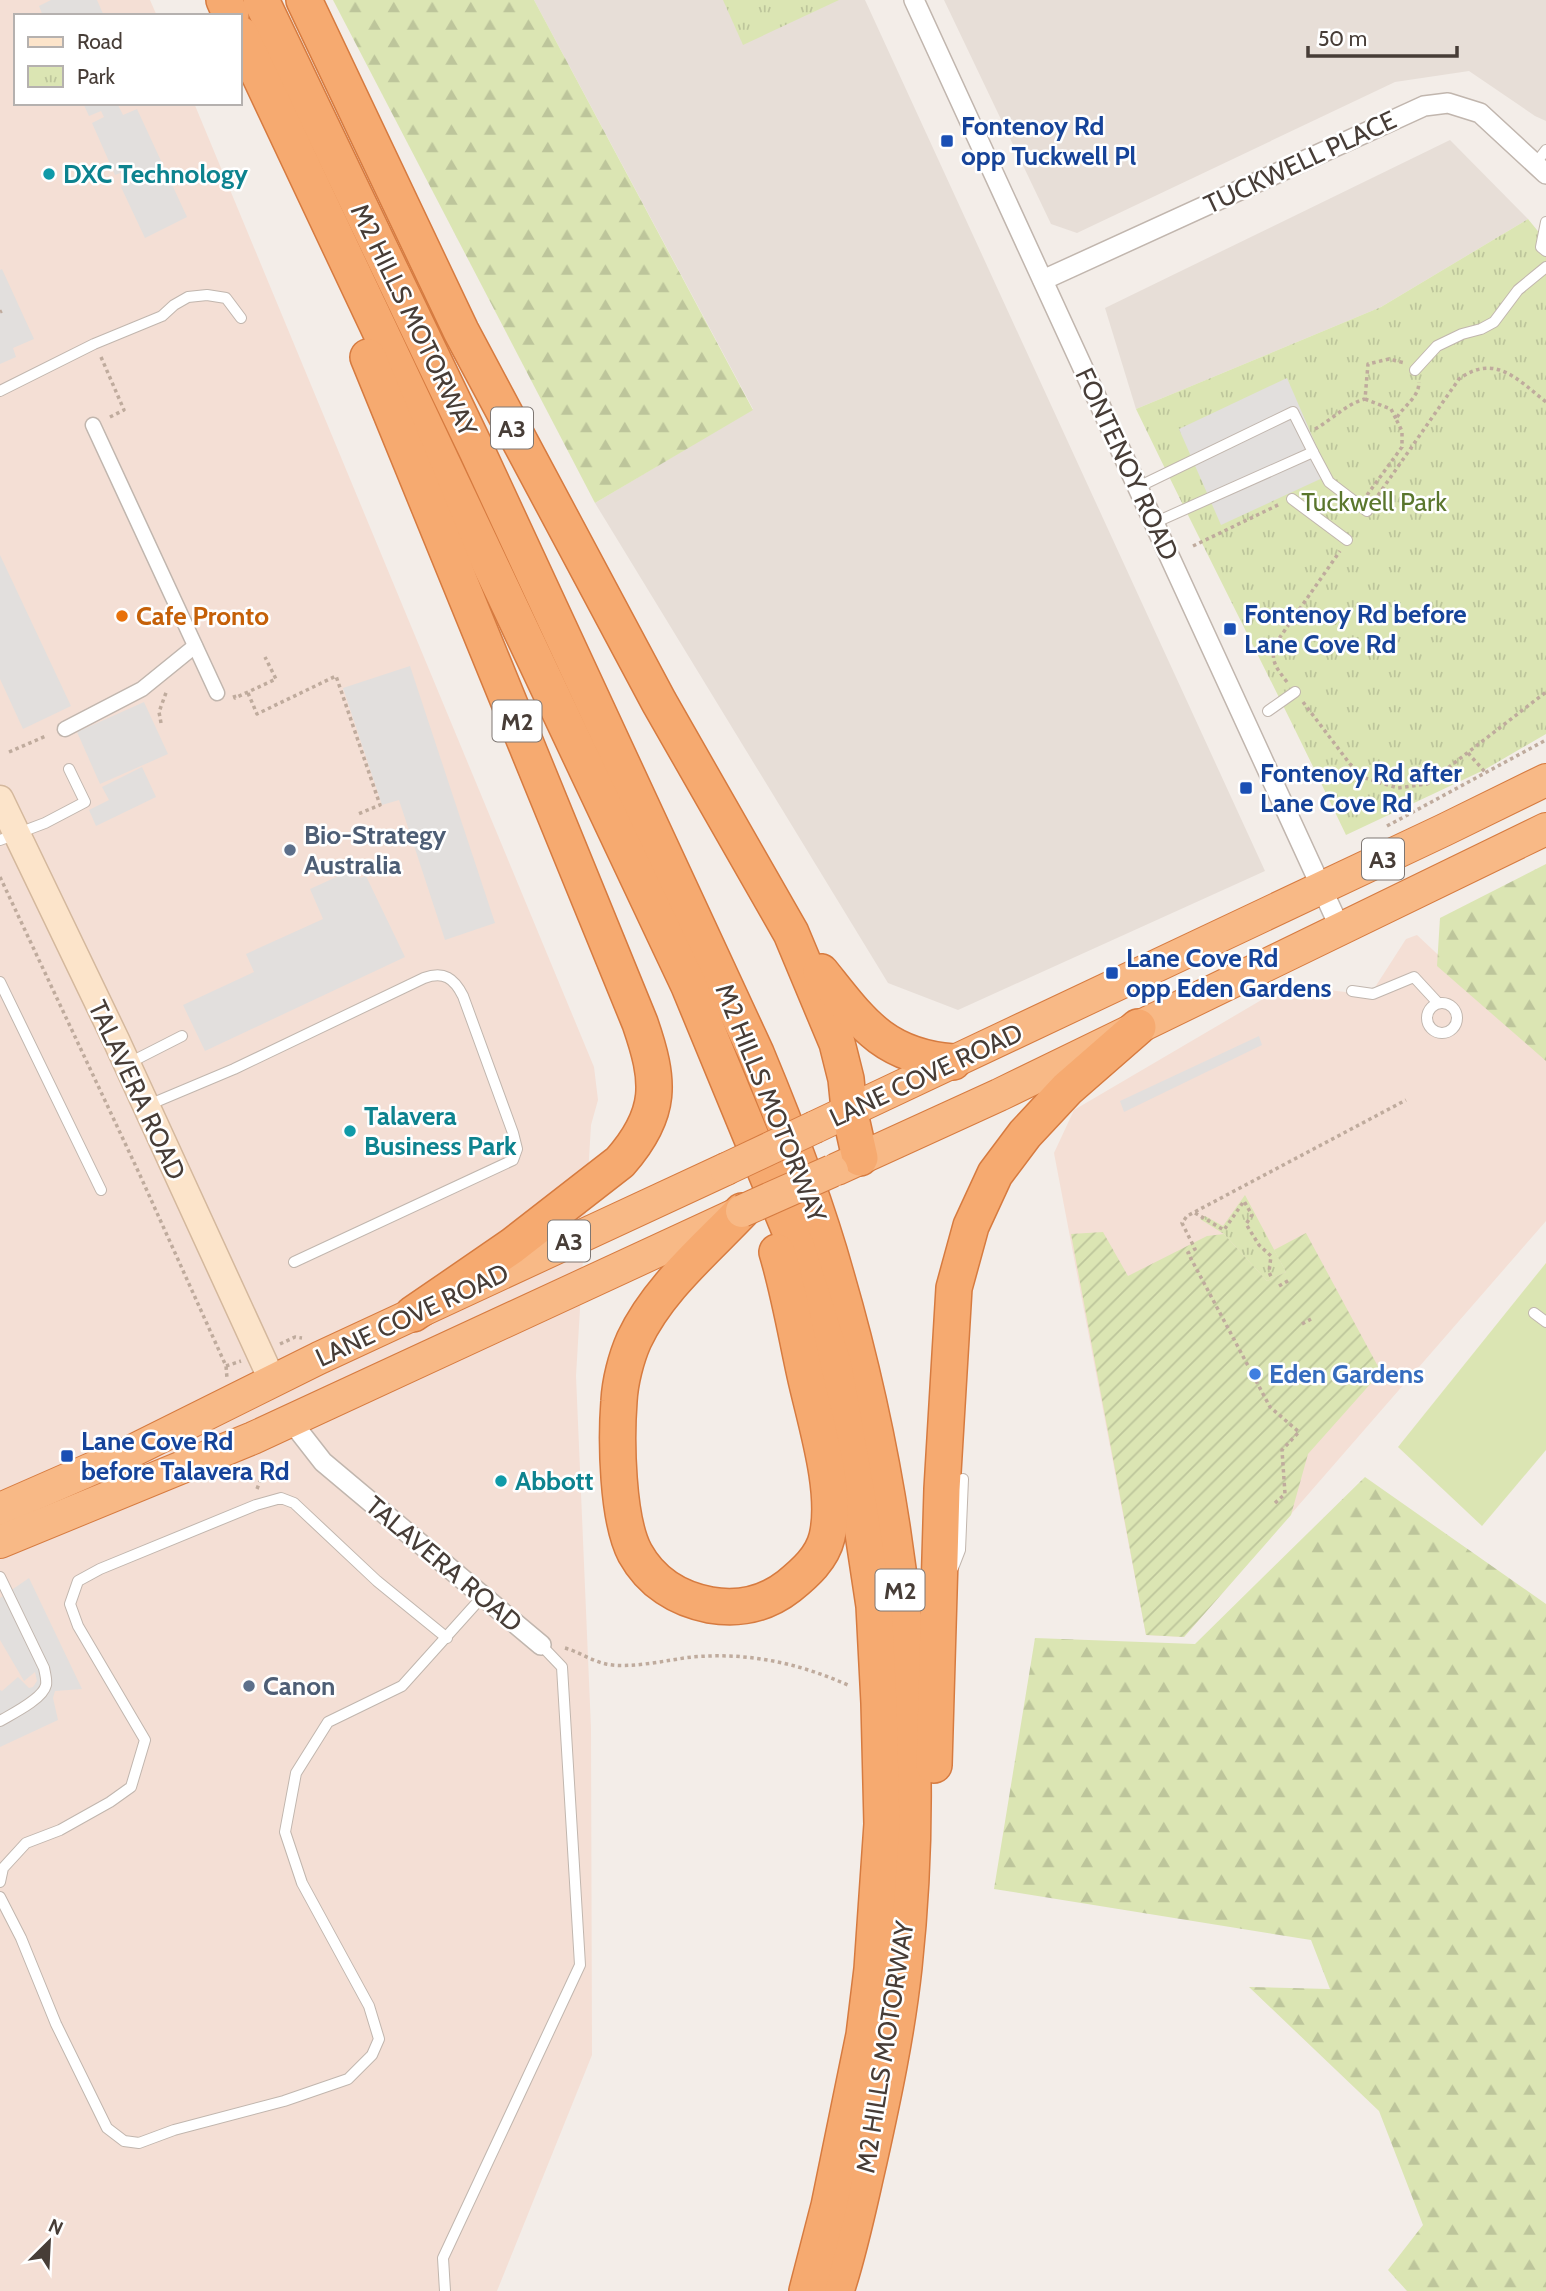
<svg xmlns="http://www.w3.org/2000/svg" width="1546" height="2291" font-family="Cabin,sans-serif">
  <defs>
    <pattern id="forest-firs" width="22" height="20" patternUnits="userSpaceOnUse" patternTransform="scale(1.75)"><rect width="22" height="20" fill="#dbe5b3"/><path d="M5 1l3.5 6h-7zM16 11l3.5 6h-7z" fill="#bdc59b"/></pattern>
    <pattern id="park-tufts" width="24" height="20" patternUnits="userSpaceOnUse" patternTransform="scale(1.75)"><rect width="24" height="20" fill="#dbe5b3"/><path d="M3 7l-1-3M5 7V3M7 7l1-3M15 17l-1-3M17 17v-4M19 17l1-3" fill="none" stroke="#bdc59b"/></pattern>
    <pattern id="garden-furrows" width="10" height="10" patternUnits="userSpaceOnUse" patternTransform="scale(1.75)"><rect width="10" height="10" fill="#dbe5b3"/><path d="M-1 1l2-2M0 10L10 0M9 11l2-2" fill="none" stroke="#bdc59b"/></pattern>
  </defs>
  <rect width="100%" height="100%" fill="#f3ede8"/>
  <!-- residential -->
  <g fill="#e7ded7">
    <path d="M534 0H865L1265 871 958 1010 888 983 595 503 753 409Z"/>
    <path d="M944 0H1546V121L1535 116 1469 71 1395 82 1077 233 1051 224Z"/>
    <path d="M1450 140 1528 219 1381 307 1136 409 1105 308Z"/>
  </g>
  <!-- commercial -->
  <g fill="#f4dfd5">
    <path d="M0 0H150L157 16H16V103H194L594 1067 598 1100 591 1125 576 1376 591 1728 592 2055 497 2291H0Z"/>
    <path d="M1417 935 1546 1056V1221L1184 1637 1146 1635 1054 1153 1074 1110 1287 985 1370 995 1406 939Z"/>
  </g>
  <!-- grass -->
  <path fill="#dbe5b3" d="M1546 1263V1450L1482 1526 1398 1447Z"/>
  <!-- forest -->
  <g fill="url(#forest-firs)">
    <path d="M333 0H534L753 410 595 503Z"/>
    <path d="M1546 864V1061L1437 966 1440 918Z"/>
    <path d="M1365 1477 1546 1604V2291H1407L1388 2270 1423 2225 1379 2111 1249 1987 1330 1989 1311 1940 994 1889 1035 1638 1195 1644Z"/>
  </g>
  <!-- park -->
  <g fill="url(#park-tufts)">
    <path d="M723 0H839L743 45Z"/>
    <path d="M1528 219 1546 241V734L1484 770 1346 835C1278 692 1205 552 1136 409L1381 307Z"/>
    <path d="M1245 1195 1286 1272 1267 1281 1224 1234 1200 1219 1205 1216 1223 1226Z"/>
  </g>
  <!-- garden -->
  <path fill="url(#garden-furrows)" d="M1103 1232 1128 1276 1207 1236 1224 1234 1267 1281 1286 1272 1274 1250 1306 1233 1381 1372 1308 1454 1291 1515 1184 1637 1146 1635 1071 1234Z"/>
  <!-- parking -->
  <g fill="#e2dfdd">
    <path d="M51 0H97L104 16H43L39 6Z"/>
    <path d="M83 103H120L118 105 123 115 137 109 187 217 145 238 121 187 134 181 129 170 115 175 92 123 104 117 101 111 89 116Z"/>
    <path d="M2 269 34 339 13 348 16 357 0 364V270Z"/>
    <path d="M1287 378 1329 475 1221 525 1179 429Z"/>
    <path d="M0 555 71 706 23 729 0 679Z"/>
    <path d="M410 666 495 923 445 940 399 800 382 805 343 688Z"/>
    <path d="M144 702 168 754 100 784 77 732Z"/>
    <path d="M142 767 156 797 96 826 89 810 109 800 102 787Z"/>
    <path d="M356 868 360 878 366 876 405 957 205 1051 183 1005 254 972 246 954 323 919 310 889Z"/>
    <path d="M1259 1036 1262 1045 1124 1112 1120 1101Z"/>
    <path d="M29 1578 82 1689 55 1691 53 1698 58 1720 0 1747V1690L2 1691 18 1677 29 1688 33 1687 37 1681 35 1672 24 1681 0 1640V1598Z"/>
  </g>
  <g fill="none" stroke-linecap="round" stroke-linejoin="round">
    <defs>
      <g id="service">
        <path d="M1535 164 1546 150"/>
        <path d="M1546 222 1541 247 1546 251"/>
        <path d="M1415 370 1437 346 1462 334 1481 329 1494 322 1518 290 1546 267"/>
        <path d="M0 391 94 344 162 316 174 305 188 297 207 295 226 298 241 318"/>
        <path d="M1313 452 1329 482 1367 511"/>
        <path d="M1138 487 1293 412 1313 452 1154 523"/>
        <path d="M1292 499 1347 540"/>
        <path d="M1268 711 1295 692"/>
        <path d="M0 840 45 823 85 802 69 769"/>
        <path d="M0 982 101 1190"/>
        <path d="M1352 991 1373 994 1414 977 1438 1003"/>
        <circle cx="1442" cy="1018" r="15"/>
        <path d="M129 1063 182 1036"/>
        <path d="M146 1106 234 1069 424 978C444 971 454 978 463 996L513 1133 517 1149 513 1160 294 1262"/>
        <path d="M1534 1313 1546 1322"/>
        <path d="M953 1568 960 1550 963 1479"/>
        <path d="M0 1577 44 1668C45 1673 47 1680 46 1685 43 1699 12 1714 0 1721"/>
        <path d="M0 1882 3 1868 26 1843 60 1830 110 1802 131 1787 145 1740 78 1626 70 1604 78 1581 100 1569 256 1505 281 1498 294 1503 377 1581 447 1638"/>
        <path d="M0 1897 21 1938 56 2024 107 2128 124 2141 139 2143 174 2130 284 2101 348 2079 372 2055 379 2039 369 2006 302 1883 285 1832 296 1773 328 1722 402 1686 482 1597"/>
        <path d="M445 2291 443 2258 580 1965 562 1667 541 1645"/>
      </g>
      <g id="pedestrian">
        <path d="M93 425 217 693"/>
        <path d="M65 729 142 689 195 646"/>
      </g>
      <g id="minor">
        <path d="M914 0 1340 928"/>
        <path d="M1043 280 1424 106 1448 103 1480 113 1546 174"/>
        <path d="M291 1421 323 1462 541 1645"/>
      </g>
      <path id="secondary" d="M0 799 116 1040 273 1382"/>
      <g id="trunk">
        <path d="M815 1127 1444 830 1546 780"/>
        <path d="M837 1169 999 1095 1546 829"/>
        <path d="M0 1509 130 1452 319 1358 726 1169"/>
        <path d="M0 1542 253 1438 735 1215"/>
      </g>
      <g id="motorway">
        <path d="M224 0 231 16"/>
        <path d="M261 0 477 451 756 1053C786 1125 815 1199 836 1275 901 1498 929 1736 904 1967 897 2032 883 2098 869 2161 859 2204 850 2249 836 2291"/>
        <path d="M304 0 461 331 659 702 791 933 837 1043 846 1079 849 1109 860 1158"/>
        <path d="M240 34 689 986 797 1248 834 1366 858 1500 874 1606 879 1703 882 1824 872 1969 864 2035 829 2206 807 2291"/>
        <path d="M368 357 640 1023C660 1081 663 1113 620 1162L512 1246 413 1314"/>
        <path d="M821 972C861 1022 883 1056 953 1062"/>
        <path d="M742 1211C704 1251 658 1289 634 1340 626 1358 620 1382 619 1401 616 1440 617 1519 635 1553 651 1582 678 1599 710 1605 739 1610 766 1604 789 1586 805 1573 822 1558 827 1537 838 1491 815 1421 805 1375 796 1334 789 1292 777 1252"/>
        <path d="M934 1765 942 1489 954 1288 971 1226 995 1174 1025 1134 1067 1089 1138 1027"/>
      </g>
    </defs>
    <!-- service casing -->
    <use href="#service" stroke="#c1b6ae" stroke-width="12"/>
    <!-- pedestrian casing -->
    <use href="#pedestrian" stroke="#c1b6ae" stroke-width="17"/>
    <!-- minor casing -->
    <use href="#minor" stroke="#c1b6ae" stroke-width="22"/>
    <!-- secondary casing -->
    <use href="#secondary" stroke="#d4b89d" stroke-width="29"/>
    <!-- trunk casing -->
    <use href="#trunk" stroke="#d67b40" stroke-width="34"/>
    <!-- motorway casing -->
    <use href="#motorway" stroke="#d67b40" stroke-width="38"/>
    <!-- path -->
    <g stroke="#bfab9d" stroke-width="3.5" stroke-dasharray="3.5 3.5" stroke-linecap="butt">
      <path d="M0 312 2 311"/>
      <path d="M101 357 124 410 108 418"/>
      <path d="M1365 399 1391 409 1396 419"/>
      <path d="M1315 429C1333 419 1346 404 1365 399L1368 364 1389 359 1405 363"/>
      <path d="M1367 495 1402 447V431L1396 419C1403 406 1419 398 1419 382"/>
      <path d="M1374 501 1459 379C1495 353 1517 379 1546 402"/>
      <path d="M1193 546 1280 504"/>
      <path d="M1287 682C1277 669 1269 660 1276 643L1340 551"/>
      <path d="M248 693 257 714 336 676 380 805 358 814"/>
      <path d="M234 695 235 698 276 679 265 657"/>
      <path d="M1303 702 1350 764 1365 778 1398 788 1427 784 1546 692"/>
      <path d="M161 723 159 712 167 690"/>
      <path d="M9 752 46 736"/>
      <path d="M1468 753 1485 772"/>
      <path d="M1387 826 1546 740"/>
      <path d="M0 877 139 1173 226 1366 227 1378"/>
      <path d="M1195 1213 1224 1230 1244 1201 1252 1215 1246 1224 1259 1245 1271 1256 1269 1272 1272 1279"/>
      <path d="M1279 1286 1291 1279"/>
      <path d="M1302 1324 1311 1319"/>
      <path d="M280 1344 295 1337 302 1338"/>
      <path d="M226 1366 241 1361"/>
      <path d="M257 1489 267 1463 265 1461"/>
      <path d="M1275 1503 1285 1494 1282 1450 1299 1432 1270 1407 1188 1253 1195 1249 1182 1223 1187 1216 1406 1100"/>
      <path d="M565 1648C579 1652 592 1661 606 1664 630 1669 667 1660 692 1657 748 1652 799 1663 850 1686"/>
    </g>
    <!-- service -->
    <use href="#service" stroke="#fff" stroke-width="10"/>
    <!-- pedestrian -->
    <use href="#pedestrian" stroke="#fff" stroke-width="14"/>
    <!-- minor -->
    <use href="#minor" stroke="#fff" stroke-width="19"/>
    <!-- secondary -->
    <use href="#secondary" stroke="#fce4ca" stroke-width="26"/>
    <!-- trunk -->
    <use href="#trunk" stroke="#f8b986" stroke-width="32"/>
    <!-- motorway -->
    <use href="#motorway" stroke="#f6aa70" stroke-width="35"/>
    <defs>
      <g id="trunk-bridge">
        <path d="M726 1169 815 1127"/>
        <path d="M742 1211 832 1171"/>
      </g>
    </defs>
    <!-- trunk-bridge casing -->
    <use href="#trunk-bridge" stroke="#d67b40" stroke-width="34" stroke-linecap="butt"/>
    <!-- trunk-bridge -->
    <use href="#trunk-bridge" stroke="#f8b986" stroke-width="32"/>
  </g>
  <!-- markers -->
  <g fill="#1a4fb4" stroke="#fff" stroke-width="2.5">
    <rect x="940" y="134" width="14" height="14" rx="3.5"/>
    <rect x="1223" y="622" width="14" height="14" rx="3.5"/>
    <rect x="1239" y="781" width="14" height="14" rx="3.5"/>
    <rect x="1105" y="966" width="14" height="14" rx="3.5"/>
    <rect x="60" y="1449" width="14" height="14" rx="3.5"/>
  </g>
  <g fill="#0f9aa8" stroke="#fff" stroke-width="2.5">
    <circle cx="49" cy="174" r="7"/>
    <circle cx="350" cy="1131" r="7"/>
    <circle cx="501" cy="1481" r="7"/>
  </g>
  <circle fill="#e8710a" stroke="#fff" stroke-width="2.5" cx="122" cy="616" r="7"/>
  <g fill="#5c6f8a" stroke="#fff" stroke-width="2.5">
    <circle cx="290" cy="850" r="7"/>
    <circle cx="249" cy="1686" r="7"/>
  </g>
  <circle fill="#3f7fe0" stroke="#fff" stroke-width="2.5" cx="1255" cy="1374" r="7"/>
  <g text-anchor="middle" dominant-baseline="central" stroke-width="5" stroke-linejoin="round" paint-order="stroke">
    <!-- shield labels -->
    <g fill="#fff" stroke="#7e7773" stroke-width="2">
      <rect x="491" y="407.5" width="42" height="41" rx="5"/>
      <rect x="492.5" y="700.5" width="49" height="41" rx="5"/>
      <rect x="1362" y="838.5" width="42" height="41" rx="5"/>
      <rect x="548" y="1220.5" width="42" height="41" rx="5"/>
      <rect x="875.5" y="1569.5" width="49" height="41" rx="5"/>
    </g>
    <g font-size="24" font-weight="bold" fill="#473d37">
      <text x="512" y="428">A3</text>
      <text x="517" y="721">M2</text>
      <text x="1383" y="859">A3</text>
      <text x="569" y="1241">A3</text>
      <text x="900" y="1590">M2</text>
    </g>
    <!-- transit labels -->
    <g font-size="26" font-weight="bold" fill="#164399" stroke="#fff" text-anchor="start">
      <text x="961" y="126">Fontenoy Rd<tspan x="961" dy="30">opp Tuckwell Pl</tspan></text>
      <text x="1244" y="614">Fontenoy Rd before<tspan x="1244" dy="30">Lane Cove Rd</tspan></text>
      <text x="1260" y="773">Fontenoy Rd after<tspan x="1260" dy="30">Lane Cove Rd</tspan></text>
      <text x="1126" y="958">Lane Cove Rd<tspan x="1126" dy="30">opp Eden Gardens</tspan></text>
      <text x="81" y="1441">Lane Cove Rd<tspan x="81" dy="30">before Talavera Rd</tspan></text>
    </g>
    <!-- street labels -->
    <g font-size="26" fill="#473d37" stroke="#fff">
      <text transform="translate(1300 162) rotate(-25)">TUCKWELL PLACE</text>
      <text transform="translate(414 320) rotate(64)">M2 HILLS MOTORWAY</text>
      <text transform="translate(1127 464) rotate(65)">FONTENOY ROAD</text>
      <text transform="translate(926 1075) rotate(-25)">LANE COVE ROAD</text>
      <text transform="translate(137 1090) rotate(65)">TALAVERA ROAD</text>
      <text transform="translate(771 1103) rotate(68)">M2 HILLS MOTORWAY</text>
      <text transform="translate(412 1315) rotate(-25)">LANE COVE ROAD</text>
      <text transform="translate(444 1564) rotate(40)">TALAVERA ROAD</text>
      <text transform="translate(885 2047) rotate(-81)">M2 HILLS MOTORWAY</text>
    </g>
    <!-- culture labels -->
    <g font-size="26" font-weight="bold" fill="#0d838f" stroke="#fff" text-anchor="start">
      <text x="63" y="174">DXC Technology</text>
      <text x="364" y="1116">Talavera<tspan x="364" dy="30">Business Park</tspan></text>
      <text x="515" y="1481">Abbott</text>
    </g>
    <!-- park labels -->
    <g font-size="26" fill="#5a762d" stroke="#fff">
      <text x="1374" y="502">Tuckwell Park</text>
    </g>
    <!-- food labels -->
    <g font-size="26" font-weight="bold" fill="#c56008" stroke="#fff" text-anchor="start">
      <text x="136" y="616">Cafe Pronto</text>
    </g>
    <!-- service labels -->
    <g font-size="26" font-weight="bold" fill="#4e5e75" stroke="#fff" text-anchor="start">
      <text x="304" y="835">Bio-Strategy<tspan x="304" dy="30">Australia</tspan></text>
      <text x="263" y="1686">Canon</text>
    </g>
    <!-- shop labels -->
    <g font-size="26" font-weight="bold" fill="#366cbe" stroke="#fff" text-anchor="start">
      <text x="1269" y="1374">Eden Gardens</text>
    </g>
  </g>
  <!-- legend -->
  <rect x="14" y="14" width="228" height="91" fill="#ffffff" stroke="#b5b1af" stroke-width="2"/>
  <rect x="28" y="37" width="35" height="10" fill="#fce4ca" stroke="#b5b1af" stroke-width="2"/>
  <text x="77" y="49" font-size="21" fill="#473d37">Road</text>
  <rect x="28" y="66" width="35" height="21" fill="url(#park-tufts)" stroke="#b5b1af" stroke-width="2"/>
  <text x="77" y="84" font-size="21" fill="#473d37">Park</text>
  <!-- north arrow -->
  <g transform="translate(49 2242) rotate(24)" stroke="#ffffff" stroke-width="5" paint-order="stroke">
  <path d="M0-5L12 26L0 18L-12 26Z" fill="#473d37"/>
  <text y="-10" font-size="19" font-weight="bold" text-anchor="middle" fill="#473d37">N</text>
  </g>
  <!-- scale -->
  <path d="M1308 46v10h149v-10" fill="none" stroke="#473d37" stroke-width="3.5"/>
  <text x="1318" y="46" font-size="21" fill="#473d37" stroke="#ffffff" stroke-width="5" paint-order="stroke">50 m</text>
</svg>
